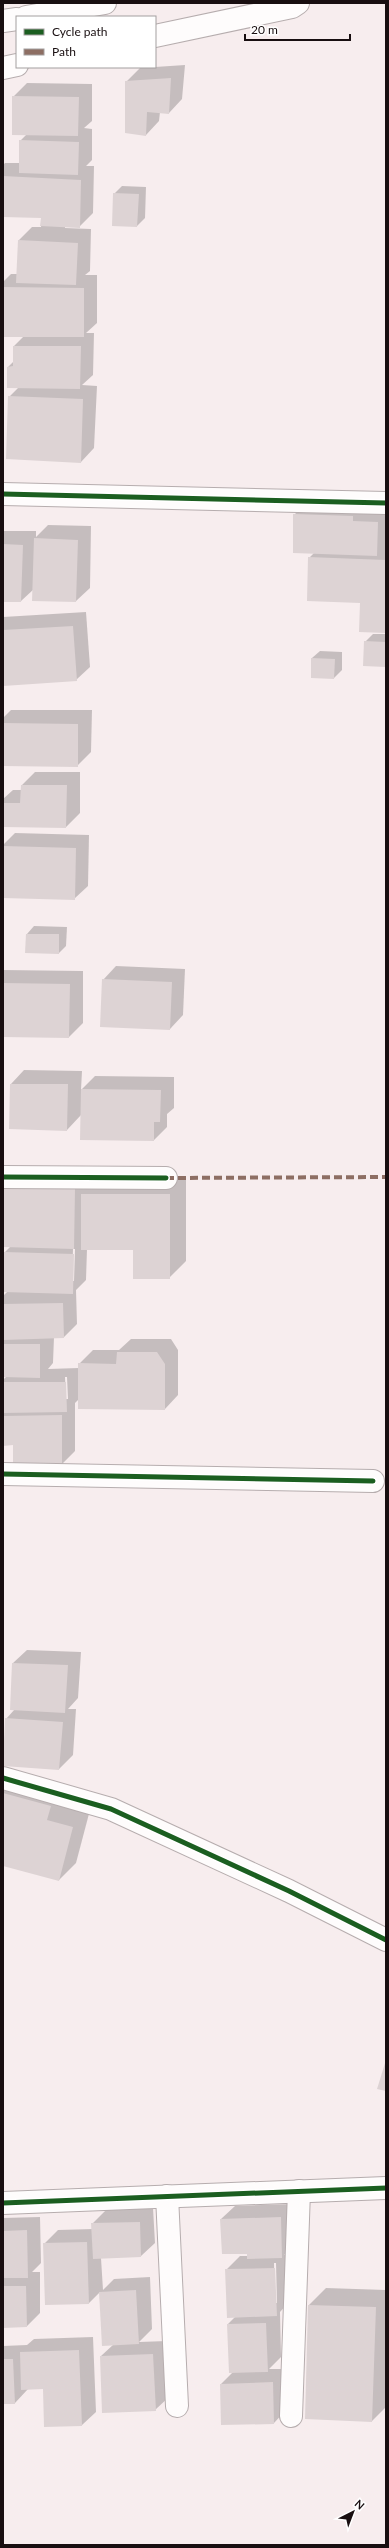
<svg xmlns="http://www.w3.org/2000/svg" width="389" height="2548" font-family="Lato,sans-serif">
  <rect width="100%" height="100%" fill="#f7edee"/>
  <!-- shadow -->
  <g fill="#0003" fill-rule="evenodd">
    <path d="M185 65 182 99 169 113 160 112 159 121 146 135 126 82 140 68Z"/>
    <path d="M27 83 92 84V121L84 128 92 129V160L86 166H94L93 213 79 227 65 226V228L91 229 90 271 85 275H97V323L86 333H94L93 375 82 385 97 386 94 448 81 462 9 397 18 388 8 367 14 361V346L24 336H3V282L11 274H18L19 240 32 227H41L42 217 3 216V165L5 163H20V141L27 134 13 97Z"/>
    <path d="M122 186 146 187 145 218 137 226 114 194Z"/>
    <path d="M308 501 386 509V632L361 602 309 558 314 553 294 515Z"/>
    <path d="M48 525 91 526 90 588 76 601 34 589 21 601H3V531H36V537Z"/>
    <path d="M86 612 90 667 76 680 3 685V617Z"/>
    <path d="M373 634H386V666L365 642Z"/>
    <path d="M320 651 342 652V670L334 678 312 677V658Z"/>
    <path d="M11 710H92L91 752 77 766 3 765V718Z"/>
    <path d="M35 772H80V813L66 827 3 826V799L13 790H22V785Z"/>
    <path d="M15 833 89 835 88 886 74 899 3 897V845Z"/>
    <path d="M34 926 67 927 66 946 59 953 27 934Z"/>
    <path d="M116 966 185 969 183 1015 170 1029 103 980Z"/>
    <path d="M3 970 83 971V1023L69 1037 3 1036Z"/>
    <path d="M24 1070 82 1071 81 1090 95 1076 174 1077V1108L167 1114V1127L154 1140 81 1115 67 1130 10 1128 11 1084Z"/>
    <path d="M99 1177 186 1178V1261L169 1278 134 1250 87 1249 86 1280 76 1290 77 1324 64 1337H54L53 1363 48 1369 79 1368V1364L93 1350H119L131 1339H171L178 1350V1395L165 1409 79 1399 75 1403V1451L62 1464 14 1444 3 1445V1380L7 1376H3V1296L8 1291H3L5 1252 10 1247 3 1246V1188ZM73 1249H75L74 1281H72ZM65 1377H67L68 1399H66Z"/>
    <path d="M27 1650 81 1652 78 1698 68 1709H76L73 1755 59 1769 3 1765 6 1719 15 1709 13 1663Z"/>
    <path d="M3 1772 90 1810 76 1863 59 1880 3 1865Z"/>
    <path d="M294 2204 295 2244 284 2255 288 2254 290 2301 280 2312 281 2357 269 2369H286L287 2409 274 2423 221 2384 233 2372 228 2324 236 2316 226 2270 240 2256H248V2253L221 2219 235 2206ZM274 2263H276L277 2303H275Z"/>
    <path d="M153 2208 155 2243 141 2256 101 2258 103 2290 114 2279 150 2277 152 2329 139 2342 167 2341 169 2397 155 2410 101 2356 114 2344 100 2292 89 2303 46 2304 44 2244 58 2230 93 2229 92 2224 106 2210Z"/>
    <path d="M40 2217 41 2263 32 2272H40V2313L27 2326 3 2327V2218Z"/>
    <path d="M326 2288 386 2290V2407L372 2421 309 2305Z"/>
    <path d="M93 2337 96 2412 82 2425 45 2426 44 2388 28 2389 15 2403H3V2346L27 2345 34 2339Z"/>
  </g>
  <!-- building -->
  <g fill="#ddd3d4">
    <path d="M171 78 169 114 147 112 146 136 125 133V81Z"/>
    <path d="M12 96 79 97 78 136 12 135Z"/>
    <path d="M19 140 79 142 78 175 19 173Z"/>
    <path d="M3 176 81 180 80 228 40 226 41 218 3 217Z"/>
    <path d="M113 193 139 194 137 227 112 226Z"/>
    <path d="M18 240 78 243 76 285 16 283Z"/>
    <path d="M3 287 84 288V337H3Z"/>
    <path d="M13 346H81L80 389 7 388V367L13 366Z"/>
    <path d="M8 396 83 399 81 463 6 459Z"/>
    <path d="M293 514 353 516V521L378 522 377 556 293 553Z"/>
    <path d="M34 538 78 540 76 602 32 601Z"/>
    <path d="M3 544 23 545 21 602H3Z"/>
    <path d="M308 557 386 560V633L359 632 360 603 307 601Z"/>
    <path d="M73 626 77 681 3 686V630Z"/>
    <path d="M364 641 386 642V667L363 666Z"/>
    <path d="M311 658 335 659 334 679 311 678Z"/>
    <path d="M3 723 78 724V767L3 766Z"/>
    <path d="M21 785H67L66 828 3 827V803H20Z"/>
    <path d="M3 846 76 848 75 900 3 898Z"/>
    <path d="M26 934H59V954L25 953Z"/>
    <path d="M102 979 172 982 170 1030 100 1027Z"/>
    <path d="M3 983 70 984 69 1038 3 1037Z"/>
    <path d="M10 1084H68L67 1131 9 1129Z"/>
    <path d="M81 1089 161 1090 160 1122H154V1141L80 1140Z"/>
    <path d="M3 1188 75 1189 74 1249 3 1247Z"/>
    <path d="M81 1194H170V1279H133V1250H81Z"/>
    <path d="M4 1252 74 1254 73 1294 3 1292Z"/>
    <path d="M63 1303 64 1338 3 1340V1304Z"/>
    <path d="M3 1344H40V1378L3 1377Z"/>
    <path d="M117 1352H157L165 1364V1410L78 1409V1363L116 1364Z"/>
    <path d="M3 1382H66L67 1412 3 1413Z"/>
    <path d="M62 1415V1465L13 1466V1445L3 1446V1416Z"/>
    <path d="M12 1663 68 1665 65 1713 10 1710Z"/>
    <path d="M5 1718 63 1722 59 1770 3 1766Z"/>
    <path d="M3 1793 51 1806 47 1820 73 1827 59 1881 3 1866Z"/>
    <path d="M386 2060V2091L377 2089Z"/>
    <path d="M281 2217 282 2258 247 2259V2254H222L220 2219Z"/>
    <path d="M140 2222 141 2257 93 2259 91 2223Z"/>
    <path d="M27 2230 28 2278H3V2231Z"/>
    <path d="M87 2242 89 2304 45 2305 43 2243Z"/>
    <path d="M275 2268 277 2316 227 2318 225 2269Z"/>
    <path d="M3 2286H26L27 2327 3 2328Z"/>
    <path d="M136 2290 139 2344 102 2346 99 2292Z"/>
    <path d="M308 2305 376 2307 372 2422 305 2419Z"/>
    <path d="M266 2323 268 2372 229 2373 227 2324Z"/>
    <path d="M79 2350 82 2426 44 2427 43 2389 21 2390 20 2352Z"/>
    <path d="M153 2354 156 2411 102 2413 100 2356Z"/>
    <path d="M3 2359H13L15 2404H3Z"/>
    <path d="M273 2382 274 2424 221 2425 220 2384Z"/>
  </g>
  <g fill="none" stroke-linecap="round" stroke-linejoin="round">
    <defs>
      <g id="minor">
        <path d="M26 17 105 3"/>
        <path d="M3 21 17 19"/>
        <path d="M155 36 292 7 298 3"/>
        <path d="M3 68 17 65"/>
        <path d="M3 494 386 503"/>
        <path d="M3 1177 166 1178"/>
        <path d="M3 1474 373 1481"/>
        <path d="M3 1778 111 1809 289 1891 386 1940"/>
        <path d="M167 2196 177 2406"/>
        <path d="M3 2203 386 2188"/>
        <path d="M291 2416 299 2191"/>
      </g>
    </defs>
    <!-- minor casing -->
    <use href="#minor" stroke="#b6adae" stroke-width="24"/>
    <!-- minor -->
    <use href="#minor" stroke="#fefcfc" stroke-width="22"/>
    <!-- quiet -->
    <path stroke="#8d6e63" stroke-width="4" stroke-dasharray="8 4" stroke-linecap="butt" d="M166 1178 386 1177"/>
    <defs>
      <g id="cycleway">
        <path d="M3 494 386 503"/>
        <path d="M3 1177 166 1178"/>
        <path d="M3 1474 373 1481"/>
        <path d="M3 1778 111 1809 289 1891 386 1940"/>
        <path d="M3 2203 386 2188"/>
      </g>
    </defs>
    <!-- cycleway casing -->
    <use href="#cycleway" stroke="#fff" stroke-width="8"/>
    <!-- cycleway -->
    <use href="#cycleway" stroke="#1b5e20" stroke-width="5"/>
  </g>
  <!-- border -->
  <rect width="389" height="2548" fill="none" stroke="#180e10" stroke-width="8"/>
  <!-- legend -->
  <rect x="16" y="16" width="140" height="52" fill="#ffffff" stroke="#a39f9f"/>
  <rect x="24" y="29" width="20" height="6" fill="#1b5e20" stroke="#a39f9f"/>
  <text x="52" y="36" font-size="12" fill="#180e10">Cycle path</text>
  <rect x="24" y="49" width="20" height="6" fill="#8d6e63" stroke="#a39f9f"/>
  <text x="52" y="56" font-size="12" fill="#180e10">Path</text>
  <!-- north arrow -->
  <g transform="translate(353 2512) rotate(42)" stroke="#ffffff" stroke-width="3" paint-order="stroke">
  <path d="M0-3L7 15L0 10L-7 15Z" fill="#180e10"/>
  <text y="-6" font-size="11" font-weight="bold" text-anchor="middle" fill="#180e10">N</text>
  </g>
  <!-- scale -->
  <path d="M245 34v6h105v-6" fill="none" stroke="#180e10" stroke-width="2"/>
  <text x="251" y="34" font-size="12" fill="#180e10" stroke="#ffffff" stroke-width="3" paint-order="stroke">20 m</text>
</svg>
